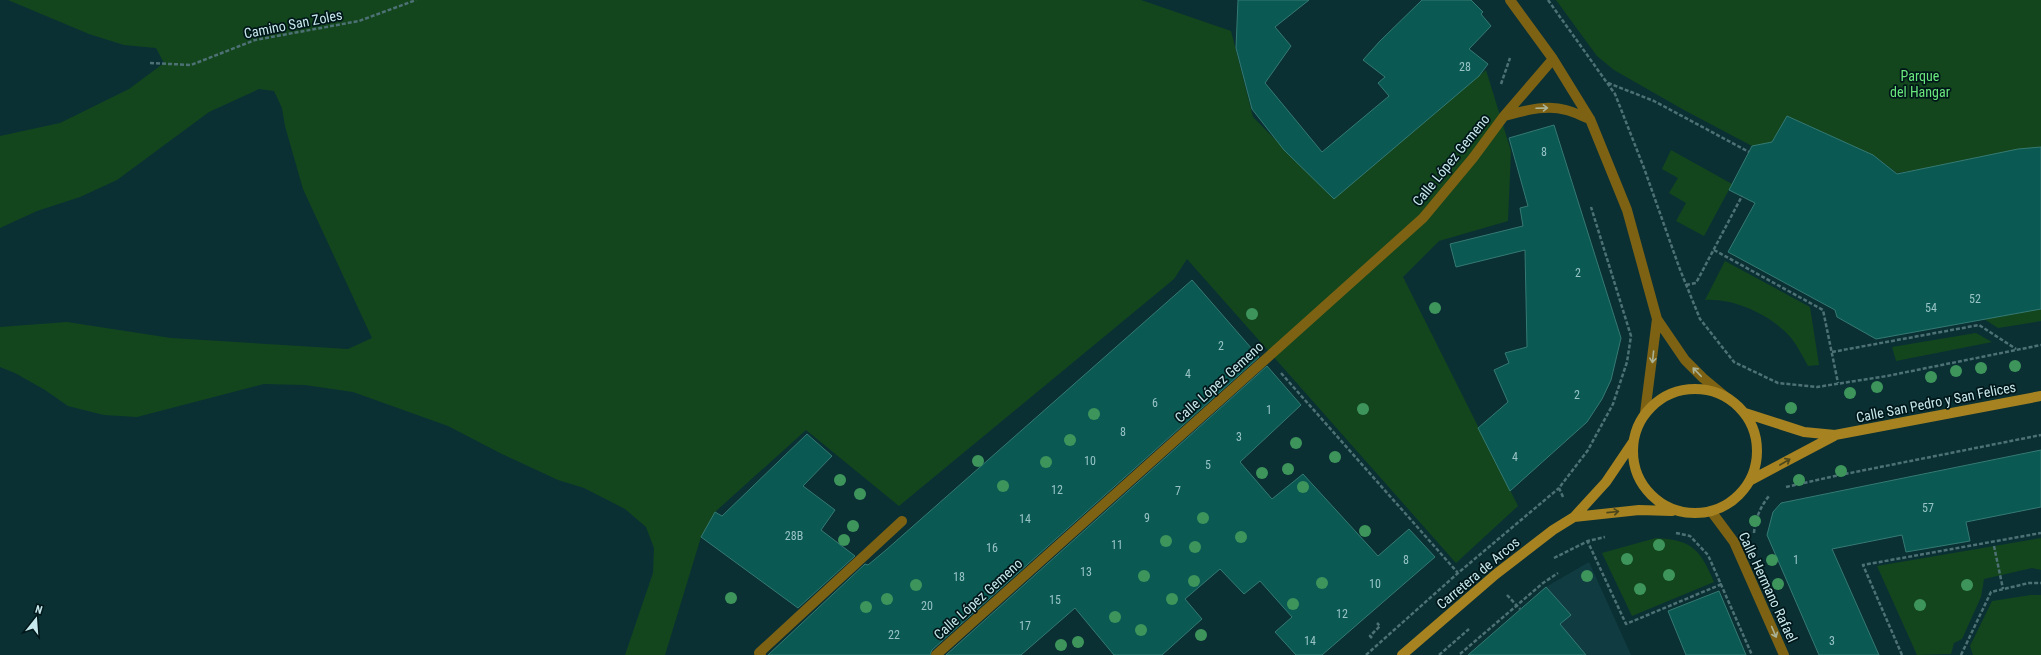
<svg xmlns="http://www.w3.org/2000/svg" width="2041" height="655" viewBox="0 0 2041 655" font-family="'Roboto Condensed',sans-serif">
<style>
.built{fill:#103c41}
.green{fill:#13461d}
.building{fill:#0b5953;stroke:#357a73}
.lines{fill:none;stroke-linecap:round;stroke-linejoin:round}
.path{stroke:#4d7175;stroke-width:2.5;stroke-dasharray:4 2;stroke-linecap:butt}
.street{stroke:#7e6214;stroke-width:10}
.secondary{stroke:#a78221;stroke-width:10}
.tree{fill:#3e955c}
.oneway{stroke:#aab296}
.oneway2{stroke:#4b471d}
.labels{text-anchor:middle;stroke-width:3.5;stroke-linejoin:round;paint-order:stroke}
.number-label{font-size:12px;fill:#98c4c6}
.street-label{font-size:14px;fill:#c7e8ec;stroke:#00171a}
.park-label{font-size:14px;fill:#69e77c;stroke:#00171a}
</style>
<rect width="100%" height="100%" fill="#0a3034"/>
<path class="built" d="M1589,562L1631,655H1468L1546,587Z"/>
<path class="green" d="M8,0H1141L1231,31L1253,117L1334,199L1486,70L1511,151L1508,221L1439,241L1403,277L1518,506L1456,563L1187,259L1174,279L899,506L806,430L715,512L701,537L665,655H625L653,573L654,548L646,527L625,509L584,488L558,480L500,453L448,426L353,392L305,385L264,384L137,417L104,415L68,406L45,390L15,373L0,367V327L67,322L171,338L348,349L372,338L303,189L285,126L282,108L274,91L259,89L209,112L117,180L80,197L37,211L0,228V136L60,123L129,89L164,63L156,48L124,45L89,34Z
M1556,0H2041V150L1897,173L1873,155L1787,116L1772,142L1752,146L1684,110L1614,70L1597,56Z
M1671,150L1732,184L1704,236L1676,221L1686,203L1669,193L1678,178L1662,169Z
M1725,261L1810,307L1819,365L1808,366C1803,357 1798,347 1792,339C1773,316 1735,298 1705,300Z
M2041,309V321L1998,328L1984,319Z
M1976,333L1992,342L1896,361L1892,347Z
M1656,538C1692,540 1700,549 1714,582L1632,616L1602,553Z
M2041,538V570L2032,568L1984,579L1981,597L1962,639L1954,643L1951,654L1917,655L1877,566Z
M2031,595H2041V655H1973L1970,646L1992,601Z"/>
<path class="building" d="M1238,0H1309L1275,27L1291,46L1265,83L1322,152L1389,96L1378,83L1385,77L1363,60L1380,41L1422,0H1471L1483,12L1481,14L1491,26L1469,49L1488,64L1479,76L1334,199L1284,150L1252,109L1236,48Z
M1787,116L1873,155L1897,174L2018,149L2041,147V309L1876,339L1837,317L1835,310L1728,252L1755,203L1729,190L1752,146L1772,142Z
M1554,125L1621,338L1611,380L1602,399L1587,422L1510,491L1478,428L1508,402L1494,370L1509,363L1505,353L1527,347L1525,250L1456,267L1450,244L1523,226L1520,208L1528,206L1509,138Z
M1192,280L1259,357L932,650L930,655H768L865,564L868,565L886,550Z
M1267,366L1301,405L1240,462L1272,499L1303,474L1378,556L1409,529L1435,557L1322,655H1296L1275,632L1292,617L1260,581L1244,594L1220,569L1185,599L1202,619L1162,655H1114L1075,608L1021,655H946Z
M807,434L832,456L803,486L835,510L821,530L855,556L798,608L701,537L715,512L722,516Z
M2041,450V507L1966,522L1970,541L1906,552L1902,535L1832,549L1879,655H1819L1767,535L1773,512L1781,503Z
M1546,587L1571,615L1560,624L1586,655H1468Z
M1719,591L1746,655H1686L1668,611Z"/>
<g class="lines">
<path class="path" d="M1548,0L1615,94L1644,168L1679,267L1700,319L1734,362L1778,383L1817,387L1887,376L2041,345
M150,63L191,65L255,40L359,21L416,0
M1608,83L1654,101L1749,152
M1501,84L1510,58
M1714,250L1823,310L1838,383
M1686,285L1696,283L1742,196
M1832,352L1979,325L2016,349
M1281,373L1458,573
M1786,487L1835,476L2041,435
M1563,497L1559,488L1588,450L1613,404L1627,362L1631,336L1591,207
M1676,533L1690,536L1708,555L1752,655
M1754,533C1755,519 1761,505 1770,495
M1587,540L1626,624L1722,584
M1994,546L2003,589
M1554,558L1588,541L1605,537
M1507,595L1520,609
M1372,638L1370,636L1380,626L1377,623
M1460,654L1543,583L1558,573
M1366,655L1458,573L1559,488
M1439,655L1469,629
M1902,655L1863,565L2041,533
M1961,655L1991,592L2029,583H2041"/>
<path class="street" d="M1510,0L1553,59L1590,119L1627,210L1657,319L1685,360L1703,378L1727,398
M1504,116C1524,111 1546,104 1566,110C1574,112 1582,116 1590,119
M1645,413L1657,319
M1711,511L1734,542L1784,655
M761,655L759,653L902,521
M936,655L1423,218L1473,158L1504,116L1553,59"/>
<path class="secondary" d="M1633 451a62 62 0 1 1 124 0a62 62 0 1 1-124 0Z
M1745,413L1804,432L1835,435L2041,396
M1751,480L1834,436
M1574,517L1639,510L1672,511
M1402,655L1496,574L1553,530L1574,517L1606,482L1633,442"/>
</g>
<g class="tree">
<circle cx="1435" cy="308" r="6"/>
<circle cx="1252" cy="314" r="6"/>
<circle cx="2015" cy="366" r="6"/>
<circle cx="1981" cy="368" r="6"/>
<circle cx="1956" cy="371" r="6"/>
<circle cx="1931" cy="377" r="6"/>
<circle cx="1877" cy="387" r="6"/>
<circle cx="1850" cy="393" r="6"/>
<circle cx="1791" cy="408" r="6"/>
<circle cx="1363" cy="409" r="6"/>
<circle cx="1094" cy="414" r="6"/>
<circle cx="1070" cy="440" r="6"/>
<circle cx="1296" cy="443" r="6"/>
<circle cx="1335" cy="457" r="6"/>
<circle cx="978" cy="461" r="6"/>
<circle cx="1046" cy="462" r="6"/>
<circle cx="1288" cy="469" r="6"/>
<circle cx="1841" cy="471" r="6"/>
<circle cx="1262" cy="473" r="6"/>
<circle cx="840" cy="480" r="6"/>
<circle cx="1799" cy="480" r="6"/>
<circle cx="1003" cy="486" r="6"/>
<circle cx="1303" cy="487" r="6"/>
<circle cx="860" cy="494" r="6"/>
<circle cx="1203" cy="518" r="6"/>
<circle cx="1755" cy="521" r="6"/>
<circle cx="853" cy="526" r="6"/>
<circle cx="1365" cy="531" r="6"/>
<circle cx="1241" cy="537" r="6"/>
<circle cx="844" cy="540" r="6"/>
<circle cx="1166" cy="541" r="6"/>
<circle cx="1659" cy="545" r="6"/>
<circle cx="1195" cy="547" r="6"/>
<circle cx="1627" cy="559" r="6"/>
<circle cx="1772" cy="560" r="6"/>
<circle cx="1669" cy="575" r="6"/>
<circle cx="1144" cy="576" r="6"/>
<circle cx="1587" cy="576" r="6"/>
<circle cx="1194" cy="581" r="6"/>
<circle cx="1322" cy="583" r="6"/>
<circle cx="1778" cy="584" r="6"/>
<circle cx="916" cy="585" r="6"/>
<circle cx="1967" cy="585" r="6"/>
<circle cx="1640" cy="589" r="6"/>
<circle cx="731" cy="598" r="6"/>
<circle cx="887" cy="599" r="6"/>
<circle cx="1172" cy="599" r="6"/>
<circle cx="1293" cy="604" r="6"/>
<circle cx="1920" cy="605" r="6"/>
<circle cx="866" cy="607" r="6"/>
<circle cx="1115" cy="617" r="6"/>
<circle cx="1141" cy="630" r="6"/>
<circle cx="1201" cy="635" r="6"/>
<circle cx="1078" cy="642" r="6"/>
<circle cx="1061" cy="645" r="6"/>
</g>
<defs><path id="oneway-shaft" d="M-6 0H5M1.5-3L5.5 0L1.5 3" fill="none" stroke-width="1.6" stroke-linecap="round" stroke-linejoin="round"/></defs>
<g class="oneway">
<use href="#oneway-shaft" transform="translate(1542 108) rotate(-2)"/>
<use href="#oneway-shaft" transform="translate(1653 357) rotate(96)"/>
<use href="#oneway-shaft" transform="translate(1697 372) rotate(-134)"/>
<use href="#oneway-shaft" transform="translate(1774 632) rotate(67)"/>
</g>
<g class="oneway2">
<use href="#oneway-shaft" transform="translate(1785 462) rotate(-30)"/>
<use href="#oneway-shaft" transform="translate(1613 512) rotate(-6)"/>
</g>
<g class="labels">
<g class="number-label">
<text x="1465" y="71">28</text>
<text x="1544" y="156">8</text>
<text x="1578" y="277">2</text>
<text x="1975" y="303">52</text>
<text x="1931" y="312">54</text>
<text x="1221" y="350">2</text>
<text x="1188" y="378">4</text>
<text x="1577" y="399">2</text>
<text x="1155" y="407">6</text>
<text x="1269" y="414">1</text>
<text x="1123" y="436">8</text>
<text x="1239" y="441">3</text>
<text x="1515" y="461">4</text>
<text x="1090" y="465">10</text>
<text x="1208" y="469">5</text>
<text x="1057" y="494">12</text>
<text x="1178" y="495">7</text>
<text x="1928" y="512">57</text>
<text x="1147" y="522">9</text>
<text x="1025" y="523">14</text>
<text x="794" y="540">28B</text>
<text x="1117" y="549">11</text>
<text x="992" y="552">16</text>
<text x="1406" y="564">8</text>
<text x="1796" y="564">1</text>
<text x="1086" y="576">13</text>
<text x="959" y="581">18</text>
<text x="1375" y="588">10</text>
<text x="1055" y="604">15</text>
<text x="927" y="610">20</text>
<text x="1342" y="618">12</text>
<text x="1025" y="630">17</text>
<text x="894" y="639">22</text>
<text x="1310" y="645">14</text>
<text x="1832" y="645">3</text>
</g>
<g class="street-label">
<text transform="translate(293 24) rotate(-11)" y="5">Camino San Zoles</text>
<text transform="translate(1451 160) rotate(-51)" y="5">Calle López Gemeno</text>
<text transform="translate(1219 382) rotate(-42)" y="5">Calle López Gemeno</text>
<text transform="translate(1936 402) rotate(-11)" y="5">Calle San Pedro y San Felices</text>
<text transform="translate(1478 573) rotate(-40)" y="5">Carretera de Arcos</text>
<text transform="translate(1768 587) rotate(65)" y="5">Calle Hermano Rafael</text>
<text transform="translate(978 599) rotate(-42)" y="5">Calle López Gemeno</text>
</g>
<g class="park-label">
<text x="1920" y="81">Parque<tspan x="1920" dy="16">del Hangar</tspan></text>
</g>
</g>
<g transform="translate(36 619) rotate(17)" stroke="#00171a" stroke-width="3" paint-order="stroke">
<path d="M0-3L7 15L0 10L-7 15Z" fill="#c7e8ec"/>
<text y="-6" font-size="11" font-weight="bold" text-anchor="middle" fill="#c7e8ec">N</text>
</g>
</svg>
